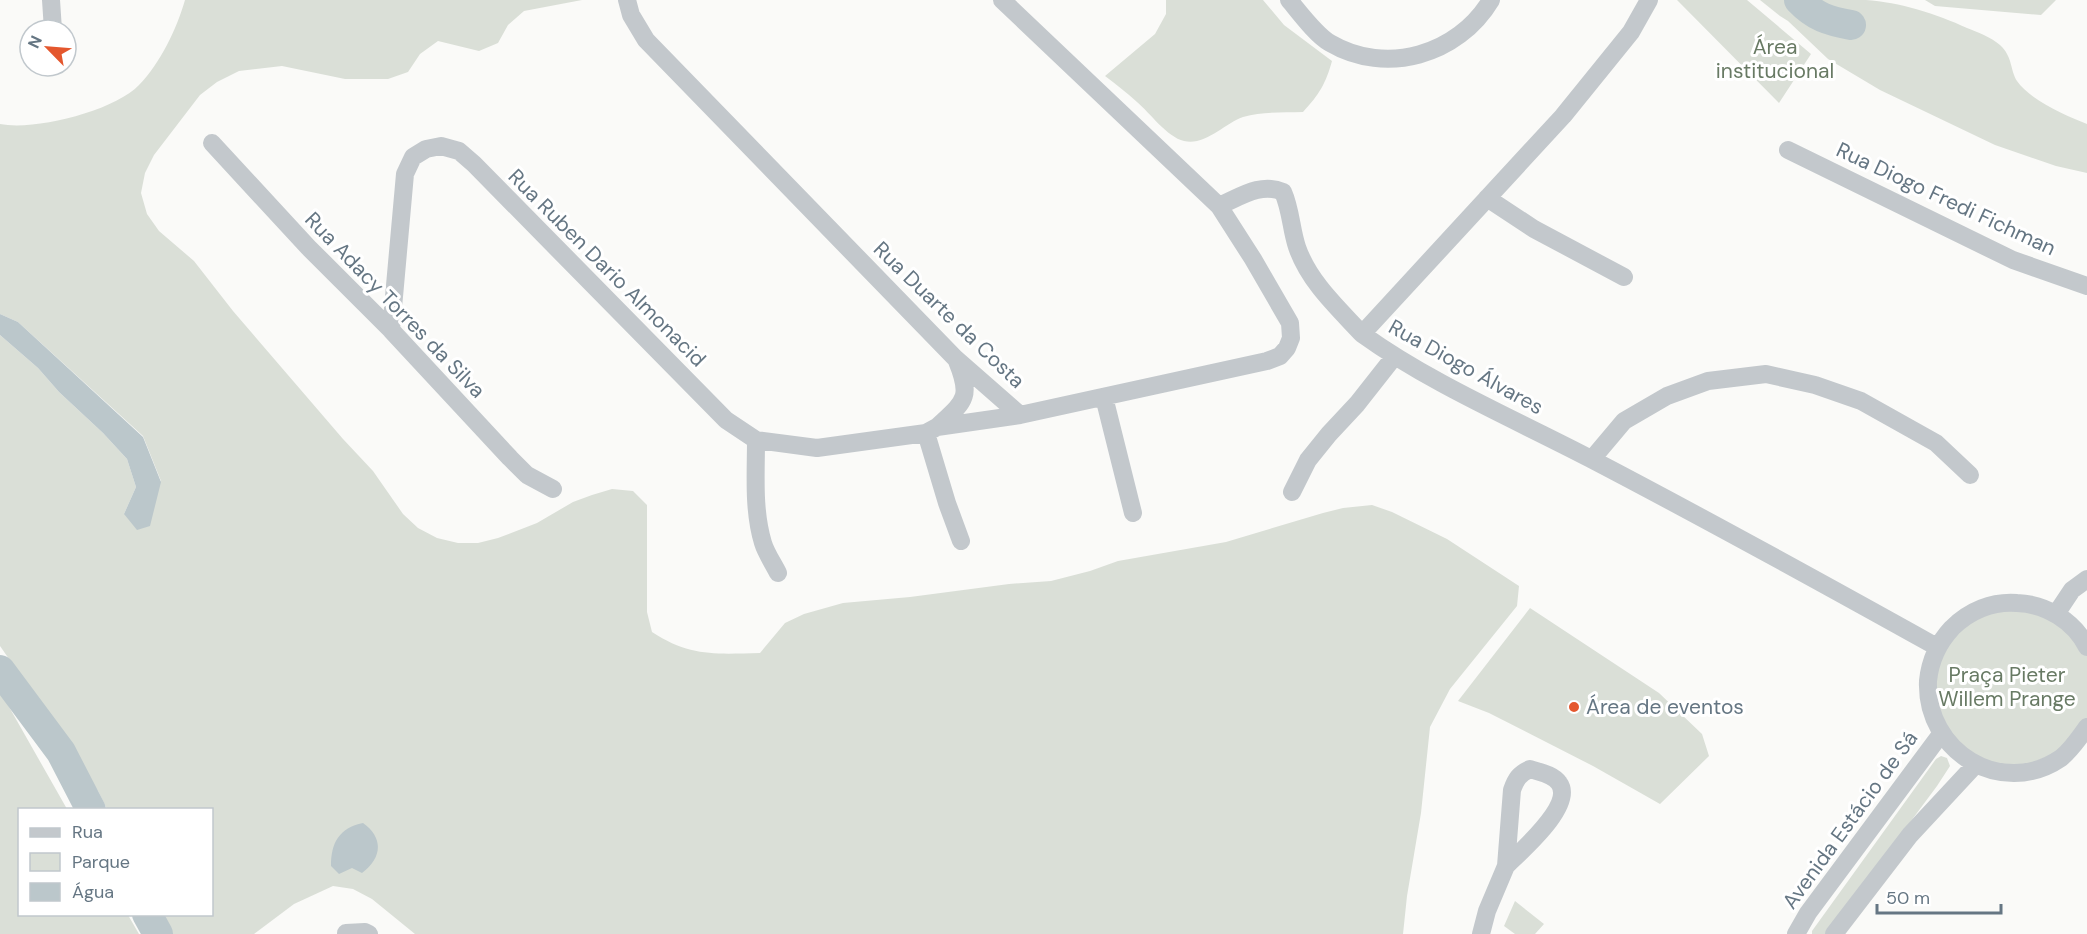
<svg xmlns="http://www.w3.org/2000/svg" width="2087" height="934" viewBox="0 0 2087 934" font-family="'DM Sans',sans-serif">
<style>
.green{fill:#dadfd7}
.water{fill:#bbc7cb}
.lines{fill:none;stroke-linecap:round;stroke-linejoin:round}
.river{stroke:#bbc7cb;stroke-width:30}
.street{stroke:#c3c8cc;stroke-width:18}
.poi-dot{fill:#e4572e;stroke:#fff;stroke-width:2}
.labels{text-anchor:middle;stroke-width:6;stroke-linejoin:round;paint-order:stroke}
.park-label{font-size:21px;fill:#687a64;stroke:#fff}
.street-label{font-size:21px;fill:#657683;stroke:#fff}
.poi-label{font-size:21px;fill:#657683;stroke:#fff;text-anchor:start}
</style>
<rect width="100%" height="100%" fill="#fafaf8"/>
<path class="green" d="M185,0H582L524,11L508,25L498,43L479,51L438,41L420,54L408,72L388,79H345L282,66L239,71L217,82L200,95L154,155L145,173L141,193L147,214L159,231L194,261L233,311L343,439L373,471L403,514L418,528L437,538L458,543H478L498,538L537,523L573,502L592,495L612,489L633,491L647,505V612L652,632C690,657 716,654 760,653L785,623L804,614L843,603L910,597L1009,584L1051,581L1090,571L1118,561L1226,542L1323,513L1343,508L1372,505L1392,512L1447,539L1519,586L1517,606L1450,689L1430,727L1421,813L1407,896L1403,934H415L372,899L353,889L333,886L294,904L254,934H169L159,915L212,914V810L107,809L98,791L58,732L38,697L25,682L0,646V335L38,368L59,392L103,433L127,459L136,487L124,514L161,481L143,436L18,322L0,314V124C35,131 114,111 139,85C160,64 177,28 185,0Z
M1166,0H1263L1284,25L1332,61C1326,83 1319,95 1303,112C1283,113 1263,111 1243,117C1224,124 1205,146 1184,141C1167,137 1150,113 1137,102C1127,93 1116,84 1105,76L1155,34L1166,14Z
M1677,0H1747L1811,54L1779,103Z
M1760,0C1795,0 1831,0 1866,0C1899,2 1937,14 1967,28C1977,32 1991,37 2000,45C2013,57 2010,70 2017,81C2030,100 2066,116 2087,124V173L2056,166L1995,145L1880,90L1828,59L1788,21L1780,16Z
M1925,0H2056L2041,15L1935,6Z
M2027,603L2087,647V727L2075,745L2007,773L1951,747L1929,671L1958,622Z
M1530,608L1659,693L1702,734L1709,756L1660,804L1593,766L1489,713L1458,701Z
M0,691L67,809L20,810V914L128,915L139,934H0Z
M1941,756L1947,758L1950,766L1937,786L1827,934H1812V931L1936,759Z
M1515,901L1544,924L1535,934H1515L1504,926Z"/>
<path class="water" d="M0,314L18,322L143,437L161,482L150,526L137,530L124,514L136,487L127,459L103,433L59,392L38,368L0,335Z
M363,823C384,838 382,858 362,873L352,868L339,874L331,866C331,843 339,828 363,823Z"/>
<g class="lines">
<path class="river" d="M1799,0C1815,17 1829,21 1851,25
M0,670L61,752L91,810
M147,914L158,934"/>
<path class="street" d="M51,0L53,30
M627,0L631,15L646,40L955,358L1020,415L1267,361L1280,356L1287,348L1291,338L1290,323L1253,259L1219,206
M1002,0L1219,206C1240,197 1261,182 1283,192C1291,210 1291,229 1297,247C1309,282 1338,308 1362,334
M1289,0C1300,13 1316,35 1330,43C1386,76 1458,55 1491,0
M1649,0L1631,32L1563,116L1362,334C1430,383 1514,419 1589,458C1706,519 1822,583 1937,647
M212,143L308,247L391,330L510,458L527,475L553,489
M1788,150L2013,260L2087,286
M1487,198L1534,229L1624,277
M391,330L405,174L413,157L426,149L441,146L459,151L474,164L726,420L756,440L817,448L926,433L937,427L1020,415
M1104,397L1133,513
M937,427C965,401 972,398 957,361
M926,433L947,503L961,541
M756,440C756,474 753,510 763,543C766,553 773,563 778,573
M1592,459L1624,421L1667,396L1708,381L1766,374L1815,385L1861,401L1936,443L1970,475
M1292,492L1308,460L1329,434L1357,404L1394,357
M2056,614L2072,590L2087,579
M2087,647C2074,621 2046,604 2017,603C1992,601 1969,611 1952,628C1938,643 1930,661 1928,681C1925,751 2001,799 2061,758C2072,749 2079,738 2087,727
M346,933L365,932L369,934
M1481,934L1487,911L1506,866L1512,790C1516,779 1519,774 1530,769C1539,772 1553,774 1559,783C1575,805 1521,851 1506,866
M1796,934L1808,913L1941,734
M1834,934L1910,835L1976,764"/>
</g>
<circle class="poi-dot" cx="1574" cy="707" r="6"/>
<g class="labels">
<g class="park-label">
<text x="1775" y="54">Área<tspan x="1775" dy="24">institucional</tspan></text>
<text x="2007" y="682">Praça Pieter<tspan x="2007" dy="24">Willem Prange</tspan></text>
</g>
<g class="street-label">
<text transform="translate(1946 199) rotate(25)" y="7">Rua Diogo Fredi Fichman</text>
<text transform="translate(607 268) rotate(45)" y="7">Rua Ruben Dario Almonacid</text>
<text transform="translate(395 305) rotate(46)" y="7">Rua Adacy Torres da Silva</text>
<text transform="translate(949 315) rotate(44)" y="7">Rua Duarte da Costa</text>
<text transform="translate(1466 367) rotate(29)" y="7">Rua Diogo Álvares</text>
<text transform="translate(1850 820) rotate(-54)" y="7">Avenida Estácio de Sá</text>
</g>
<g class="poi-label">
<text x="1586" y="714">Área de eventos</text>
</g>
</g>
<rect x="18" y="808" width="195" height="108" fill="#ffffff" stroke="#c1c8cd" stroke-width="1.5"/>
<rect x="30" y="828" width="30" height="9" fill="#c3c8cc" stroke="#c1c8cd" stroke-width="1.5"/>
<text x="72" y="838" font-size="18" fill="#657683">Rua</text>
<rect x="30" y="853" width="30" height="18" fill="#dadfd7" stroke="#c1c8cd" stroke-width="1.5"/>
<text x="72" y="868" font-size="18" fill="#657683">Parque</text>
<rect x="30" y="883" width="30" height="18" fill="#bbc7cb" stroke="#c1c8cd" stroke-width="1.5"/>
<text x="72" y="898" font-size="18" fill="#657683">Água</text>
<g transform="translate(48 48) rotate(295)"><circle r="28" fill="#ffffff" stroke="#c1c8cd" stroke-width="1.5"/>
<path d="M0-4.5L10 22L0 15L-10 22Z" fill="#e4572e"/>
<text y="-9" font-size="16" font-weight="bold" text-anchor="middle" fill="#657683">N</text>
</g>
<path d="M1877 904v9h124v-9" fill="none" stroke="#657683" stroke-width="3"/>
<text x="1886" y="904" font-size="18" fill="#657683" stroke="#ffffff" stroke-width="4.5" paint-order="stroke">50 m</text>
</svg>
